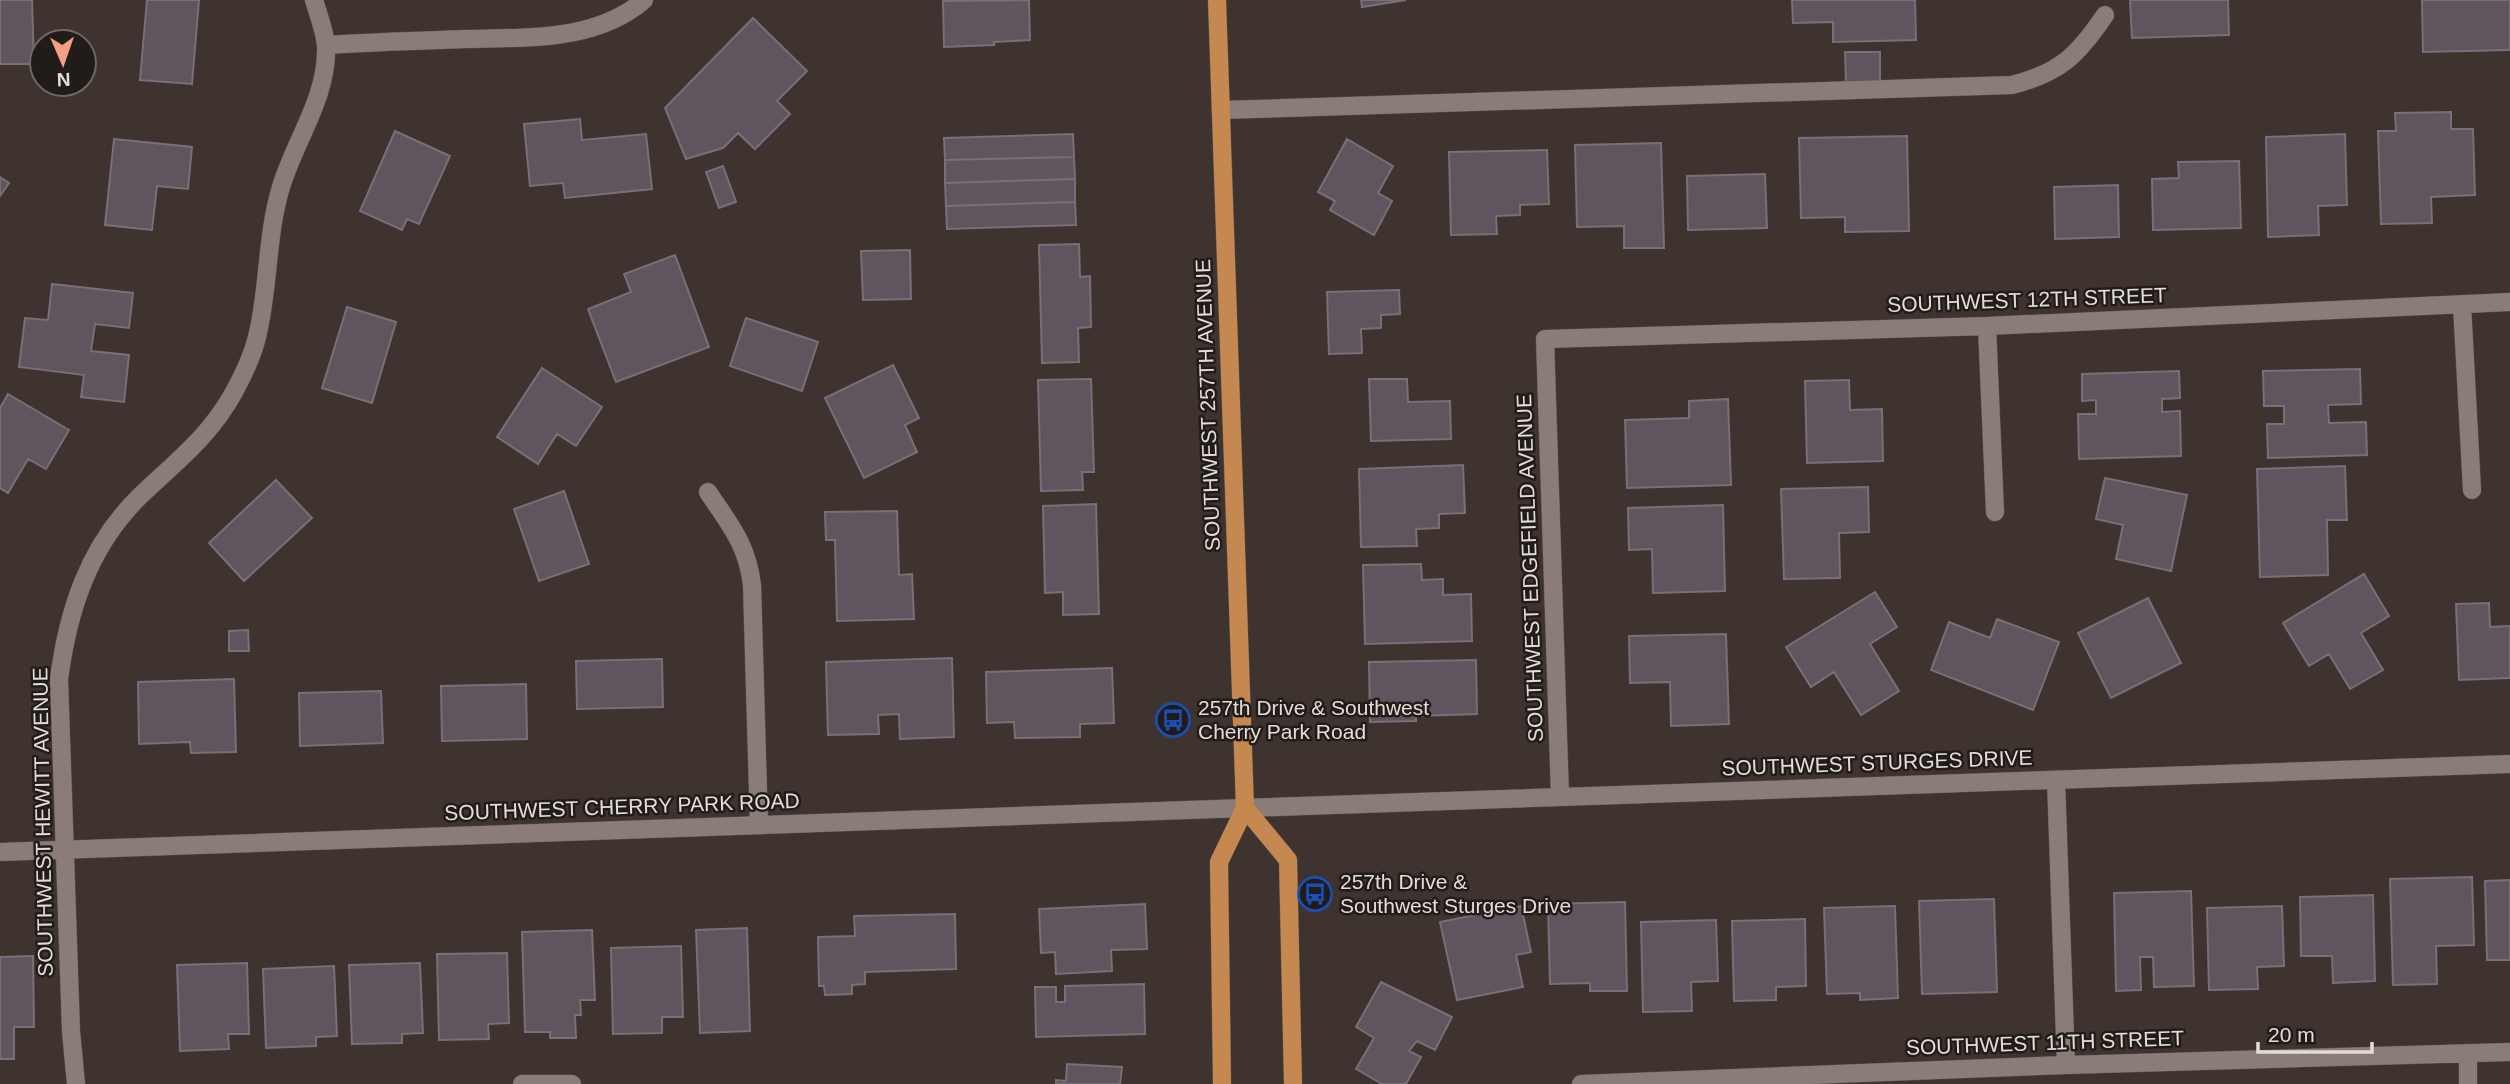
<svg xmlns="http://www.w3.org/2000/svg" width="2510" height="1084" viewBox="0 0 2510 1084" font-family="Helvetica,sans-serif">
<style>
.building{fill:#5e555e;stroke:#786f78;stroke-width:2}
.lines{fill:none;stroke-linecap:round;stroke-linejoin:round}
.service-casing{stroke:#5a514c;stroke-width:19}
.minor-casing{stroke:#5a514c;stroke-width:19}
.tertiary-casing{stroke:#5a514c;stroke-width:19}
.primary-casing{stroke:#5a514c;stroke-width:19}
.service{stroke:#8a7d78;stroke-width:18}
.minor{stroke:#8a7d78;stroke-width:18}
.tertiary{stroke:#8a7d78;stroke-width:18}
.primary{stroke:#c48850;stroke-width:18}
.labels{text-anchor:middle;stroke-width:5;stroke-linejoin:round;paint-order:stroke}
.street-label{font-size:21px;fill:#e3dcd8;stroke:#211c1a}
.poi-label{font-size:21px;fill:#e3dcd8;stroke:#211c1a;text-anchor:start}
</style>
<rect width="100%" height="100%" fill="#3e332e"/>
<path class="building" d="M0,0H32L34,64H0Z
M147,0H199L192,84L140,80Z
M1029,0L1030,40L994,42V45L944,47L943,1Z
M1361,0H1406L1362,7Z
M1792,0H1915L1916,40L1833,42V22L1793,23Z
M2130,0H2228L2229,35L2132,38Z
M2422,0H2510V50L2423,52Z
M753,18L807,71L777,101L790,114L755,149L738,133L723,148L686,159L665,108Z
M1845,52H1880V82L1846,83Z
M2451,112V129H2473L2475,195L2431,197L2432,223L2381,224L2378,131H2396L2395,113Z
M580,119L582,140L646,134L652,189L565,198L563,183L530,186L524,124Z
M395,131L450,156L419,224L407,219L402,230L360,211Z
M1073,134L1074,157L945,160L944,138Z
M2345,134L2347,205L2318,206L2319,235L2268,237L2266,137Z
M1907,136L1909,231L1845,232V217L1801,218L1799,138Z
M114,139L192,147L188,189L157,186L152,230L105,225Z
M1347,139L1393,166L1378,193L1392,201L1374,235L1330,210L1335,201L1318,192Z
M1661,143L1664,248H1624V226L1577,227L1575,145Z
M1547,150L1549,204L1520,205V215L1496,216L1497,234L1451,235L1449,152Z
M1074,157L1075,179L945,183V160Z
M2239,161L2241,228L2153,230L2152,179L2179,178L2178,162Z
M723,166L736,202L719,208L706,172Z
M1765,174L1767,228L1688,230L1687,176Z
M0,177L9,183L0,196Z
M1075,179V202L946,206L945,183Z
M2118,185L2119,237L2055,239L2054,187Z
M1075,202L1076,225L947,229L946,206Z
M1079,244L1080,277L1090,276L1091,327L1078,328L1079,362L1042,363L1039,245Z
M910,250L911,299L863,300L861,251Z
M675,255L709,347L616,382L588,309L631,292L624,274Z
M52,284L133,293L129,328L95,324L91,351L129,355L124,402L81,397L84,375L19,367L25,318L48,320Z
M1399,290L1400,314L1381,315V328L1361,329L1362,353L1329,354L1327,292Z
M347,307L396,322L372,403L322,388Z
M746,318L818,342L802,391L730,366Z
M893,365L919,418L905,425L917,452L864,478L825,398Z
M542,368L602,407L576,446L557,434L538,464L497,437Z
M2360,369L2361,404L2328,405L2329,423L2366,422L2367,455L2268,458L2267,424H2284V406H2264L2263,371Z
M2179,371L2180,398L2162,399V412L2180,411L2181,456L2079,459L2078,414H2096V400L2082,401V374Z
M1091,379L1094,472H1082L1083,490L1041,491L1038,380Z
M1369,379H1407L1408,402L1450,401L1451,439L1371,441Z
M1849,380L1850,410L1882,409L1883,461L1807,463L1805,381Z
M8,394L69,430L46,469L28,459L8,493L0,488V408Z
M1728,399L1731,485L1627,488L1625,420L1689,418V401Z
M1463,465L1465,513L1439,514V528L1416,529L1417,546L1361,547L1359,469Z
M2345,466L2347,520H2327L2328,575L2260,577L2257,469Z
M2105,478L2187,495L2171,571L2116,559L2123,525L2096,519Z
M276,480L312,518L244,581L209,543Z
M1868,487L1869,532L1839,533L1840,578L1784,579L1781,489Z
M564,491L589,564L539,581L514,509Z
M1096,504L1099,614L1063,615V592L1045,593L1043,506Z
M1723,505L1725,591L1653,593L1652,549L1629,550L1628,508Z
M897,511L899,575L912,574L914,619L837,621L835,540H826L825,512Z
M1421,564L1422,580L1443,579V595L1471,594L1472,641L1365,644L1363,565Z
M2364,574L2389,616L2361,633L2383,670L2350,689L2329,654L2309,666L2283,623Z
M1875,592L1897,627L1870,644L1899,691L1861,715L1834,672L1811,687L1786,647Z
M2148,598L2181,663L2111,698L2078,633Z
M2489,603L2490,627L2510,626V678L2459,680L2456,604Z
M1997,619L2059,642L2033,710L1931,670L1949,622L1990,638Z
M248,630L249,651H229V631Z
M1726,634L1729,724L1671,726L1670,682L1630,683L1629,636Z
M952,658L954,737L900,739L899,714L878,715L879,734L828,735L826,662Z
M662,659L663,707L577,709L576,661Z
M1476,660L1477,714L1416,716V721L1370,722L1369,662Z
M1112,668L1114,723L1080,724V737L1015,738L1014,722L987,723L986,672Z
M234,679L236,752L191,753L190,742L139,744L138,682Z
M526,684L527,739L442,741L441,686Z
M381,691L383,743L300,746L299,693Z
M2472,877L2474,945L2436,946L2437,984L2393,985L2390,879Z
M2510,880V960H2487L2485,881Z
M2191,891L2194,986L2154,987L2153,957H2140L2141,990L2116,991L2114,893Z
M2373,895L2375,981L2333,983L2332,956H2301L2300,897Z
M1994,899L1997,992L1922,994L1919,901Z
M1625,902L1627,991H1590V983L1550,984L1548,904Z
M1145,904L1147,949L1111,950L1112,971L1056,974L1055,952L1041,953L1039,909Z
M1521,906L1531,952L1516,955L1523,987L1457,1000L1440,922Z
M1895,906L1898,998L1860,1000V993L1827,994L1824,908Z
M2282,906L2284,966L2257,967L2258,989L2209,990L2207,908Z
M955,914L956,969L865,972V984L852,985V994L825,995L824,986H819L818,937L855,936L854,916Z
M1805,919L1806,986L1776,987V1000L1734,1001L1732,921Z
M1716,920L1718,981L1691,982L1692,1011L1643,1012L1641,922Z
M747,928L750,1031L700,1033L696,930Z
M592,930L595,1000H580L581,1015H575L576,1038H550V1032H525L522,932Z
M681,946L683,1017H662V1033L613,1034L611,948Z
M507,953L509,1023L488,1024L489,1039L439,1040L437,954Z
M33,956L34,1027H14V1059H0V957Z
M247,963L249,1034H228L229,1049L180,1051L177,965Z
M420,963L423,1033L402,1034V1043L352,1044L349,965Z
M334,966L337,1036L316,1037V1046L266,1048L263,969Z
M1381,982L1452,1017L1435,1050L1417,1041L1409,1051L1421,1057L1406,1084H1382L1356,1069L1374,1038L1356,1027Z
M1144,984L1145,1034L1036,1037L1035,987H1056V1002H1065V986Z
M1067,1064L1122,1067L1120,1084H1056V1080L1066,1081Z"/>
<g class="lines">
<g class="service-casing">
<path id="service" d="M1221,110L2012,85C2060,73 2078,55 2105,15"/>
</g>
<g class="minor-casing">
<path id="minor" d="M326,45C372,42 419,41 465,39C525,37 596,42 644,0
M2462,305L2472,490
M1987,326L1995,512
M708,492C730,525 747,544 752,585L759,825
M2056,780L2066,1065
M1560,796L1545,339L1987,326L2510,302
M1245,808L2510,764
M2468,1053V1084
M76,1084L71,1031L59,679C68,611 88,548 138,498C174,463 209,438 234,392C245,372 255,351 259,328C269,281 267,233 281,187C295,140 328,97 326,46C325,31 318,14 314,0
M522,1084H572
M1581,1084L2066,1065L2510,1052"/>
</g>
<g class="tertiary-casing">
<path id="tertiary" d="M0,852L1245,808"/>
</g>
<g class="primary-casing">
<path id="primary" d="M1217,0L1245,808L1219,862L1222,1084
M1245,808L1288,860L1293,1084"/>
</g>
<use href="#service" class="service"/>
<use href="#minor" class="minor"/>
<use href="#tertiary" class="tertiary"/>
<use href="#primary" class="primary"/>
</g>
<defs>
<g id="bus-ring" transform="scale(1.75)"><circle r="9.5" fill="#211c1a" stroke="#1a4fb4" stroke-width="1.5"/><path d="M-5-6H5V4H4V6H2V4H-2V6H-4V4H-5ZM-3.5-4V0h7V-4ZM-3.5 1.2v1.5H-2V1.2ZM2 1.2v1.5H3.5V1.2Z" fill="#1a4fb4"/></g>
</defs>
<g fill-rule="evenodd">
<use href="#bus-ring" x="1173" y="720"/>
<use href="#bus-ring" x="1315" y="894"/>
</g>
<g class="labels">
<g class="street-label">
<text transform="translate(2027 300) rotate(-2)" y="7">SOUTHWEST 12TH STREET</text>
<text transform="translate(1208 405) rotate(-92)" y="7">SOUTHWEST 257TH AVENUE</text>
<text transform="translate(1530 568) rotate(-92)" y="7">SOUTHWEST EDGEFIELD AVENUE</text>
<text transform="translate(1877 763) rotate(-2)" y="7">SOUTHWEST STURGES DRIVE</text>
<text transform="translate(622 807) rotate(-2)" y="7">SOUTHWEST CHERRY PARK ROAD</text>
<text transform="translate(43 822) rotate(-91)" y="7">SOUTHWEST HEWITT AVENUE</text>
<text transform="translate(2045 1043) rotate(-2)" y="7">SOUTHWEST 11TH STREET</text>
</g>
<g class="poi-label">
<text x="1198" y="715">257th Drive &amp; Southwest<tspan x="1198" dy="24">Cherry Park Road</tspan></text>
<text x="1340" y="889">257th Drive &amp;<tspan x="1340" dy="24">Southwest Sturges Drive</tspan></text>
</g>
</g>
<g transform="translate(63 63) rotate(178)"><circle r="33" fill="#211c1a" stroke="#6f6966" stroke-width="2"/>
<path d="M0-5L12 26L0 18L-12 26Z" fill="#f2a081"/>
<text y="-10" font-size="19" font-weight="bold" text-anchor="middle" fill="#e3dcd8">N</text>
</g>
<path d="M2258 1042v10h114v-10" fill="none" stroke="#e3dcd8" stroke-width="3.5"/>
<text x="2268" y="1042" font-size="21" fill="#e3dcd8" stroke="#211c1a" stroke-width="5" paint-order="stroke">20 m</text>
</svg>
